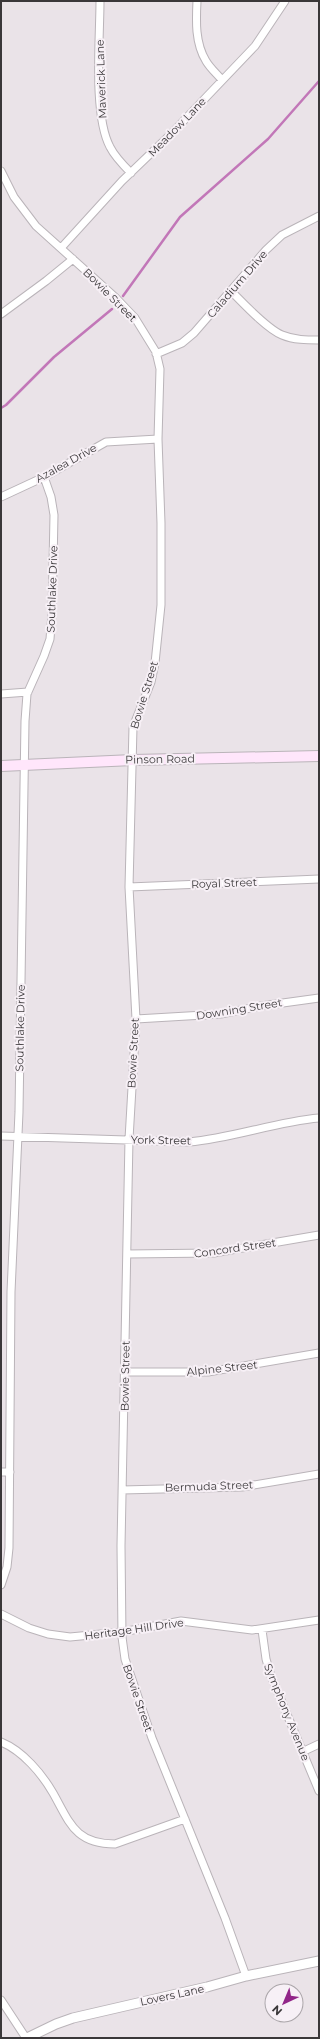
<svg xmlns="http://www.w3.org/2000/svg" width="320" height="2039" viewBox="0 0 320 2039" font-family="Montserrat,sans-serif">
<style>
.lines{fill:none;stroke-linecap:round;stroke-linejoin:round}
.stream{stroke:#c277b8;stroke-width:2.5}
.minor-casing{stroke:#bab4b9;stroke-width:9}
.tertiary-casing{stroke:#bab4b9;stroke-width:11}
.secondary-casing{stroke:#bab4b9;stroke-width:12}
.minor{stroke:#fff;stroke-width:7}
.tertiary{stroke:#fff;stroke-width:9}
.secondary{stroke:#ffe6fb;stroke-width:10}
.labels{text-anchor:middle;stroke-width:4;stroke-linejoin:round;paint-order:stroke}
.street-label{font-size:11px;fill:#3a3739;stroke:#f7f0f6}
</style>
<rect width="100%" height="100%" fill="#eae3e8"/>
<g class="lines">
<path class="stream" d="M123,296L180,217L268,139L319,81
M1,408L6,405L54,357L112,309"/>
<g class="minor-casing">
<path id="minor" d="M100,1C100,39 93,115 110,147C115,157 123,165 131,173
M197,1C196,21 195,43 206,61C210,68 217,74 222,80
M1,171L14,197L36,226L115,297L135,318L156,352L160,369L158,439L161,523V605L155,663L151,682L133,727L129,887L136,1019L129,1139L121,1546L122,1637L125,1659L152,1738L225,1918L246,1976
M61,248L122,181L171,134L255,46L285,1
M231,291C243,303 267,329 282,335C294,340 307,340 319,340
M1,314L46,281L73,259
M156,354L182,343L194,333L266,250L282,235L319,216
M1,497L44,477L106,442L158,439
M1,694L28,692
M129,887L319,879
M136,1019L221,1014L261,1006L319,998
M1,1136L189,1142C233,1138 275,1122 319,1118
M127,1254L214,1253L319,1235
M125,1372H208L319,1353
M1,1472H10
M122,1490L242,1487L319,1474
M1,1585L7,1567L9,1548L11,1292L19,1112L25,721L27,694L44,656L50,639L52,614L54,515L51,497L44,477
M1,1614L29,1628L48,1634L70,1637L122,1632L181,1621L252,1630L319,1620
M262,1630L266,1659L271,1676L319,1791
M1,1742C23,1751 42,1774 53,1793C70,1823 75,1844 115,1844L185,1819
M302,1752L319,1744
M1,2000L26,2038"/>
</g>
<g class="tertiary-casing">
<path id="tertiary" d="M27,2038L56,2024L73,2018L207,1987L246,1976L319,1961"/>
</g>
<g class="secondary-casing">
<path id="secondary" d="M1,766L133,760L319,756"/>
</g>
<use href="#minor" class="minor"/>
<use href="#tertiary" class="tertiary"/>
<use href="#secondary" class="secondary"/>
</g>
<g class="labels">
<g class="street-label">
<text transform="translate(101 79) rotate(-92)" y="4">Maverick Lane</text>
<text transform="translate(177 127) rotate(-46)" y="4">Meadow Lane</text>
<text transform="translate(237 284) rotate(-49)" y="4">Caladium Drive</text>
<text transform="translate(110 295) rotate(45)" y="4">Bowie Street</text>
<text transform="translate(66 463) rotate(-29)" y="4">Azalea Drive</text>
<text transform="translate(52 589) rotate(-88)" y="4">Southlake Drive</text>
<text transform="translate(144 695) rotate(-73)" y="4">Bowie Street</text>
<text transform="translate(160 759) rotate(-1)" y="4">Pinson Road</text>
<text transform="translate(224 883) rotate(-2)" y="4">Royal Street</text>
<text transform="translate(239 1009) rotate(-9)" y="4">Downing Street</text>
<text transform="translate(20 1028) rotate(-89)" y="4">Southlake Drive</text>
<text transform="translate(133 1053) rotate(-87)" y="4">Bowie Street</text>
<text transform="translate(161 1140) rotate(1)" y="4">York Street</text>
<text transform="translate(235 1248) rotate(-8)" y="4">Concord Street</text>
<text transform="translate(222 1368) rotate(-6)" y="4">Alpine Street</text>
<text transform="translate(125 1376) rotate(-89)" y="4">Bowie Street</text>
<text transform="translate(209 1486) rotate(-2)" y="4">Bermuda Street</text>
<text transform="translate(134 1629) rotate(-8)" y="4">Heritage Hill Drive</text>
<text transform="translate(138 1698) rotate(71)" y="4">Bowie Street</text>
<text transform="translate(287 1712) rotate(68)" y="4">Symphony Avenue</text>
<text transform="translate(172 1995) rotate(-12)" y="4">Lovers Lane</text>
</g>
</g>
<rect width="320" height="2039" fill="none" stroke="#3a3739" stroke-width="4"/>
<g transform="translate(284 2003) rotate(224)"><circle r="19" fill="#f7f0f6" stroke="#aba6aa"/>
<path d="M0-3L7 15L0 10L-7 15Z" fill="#912588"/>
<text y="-6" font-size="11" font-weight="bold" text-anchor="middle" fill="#3a3739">N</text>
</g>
</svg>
